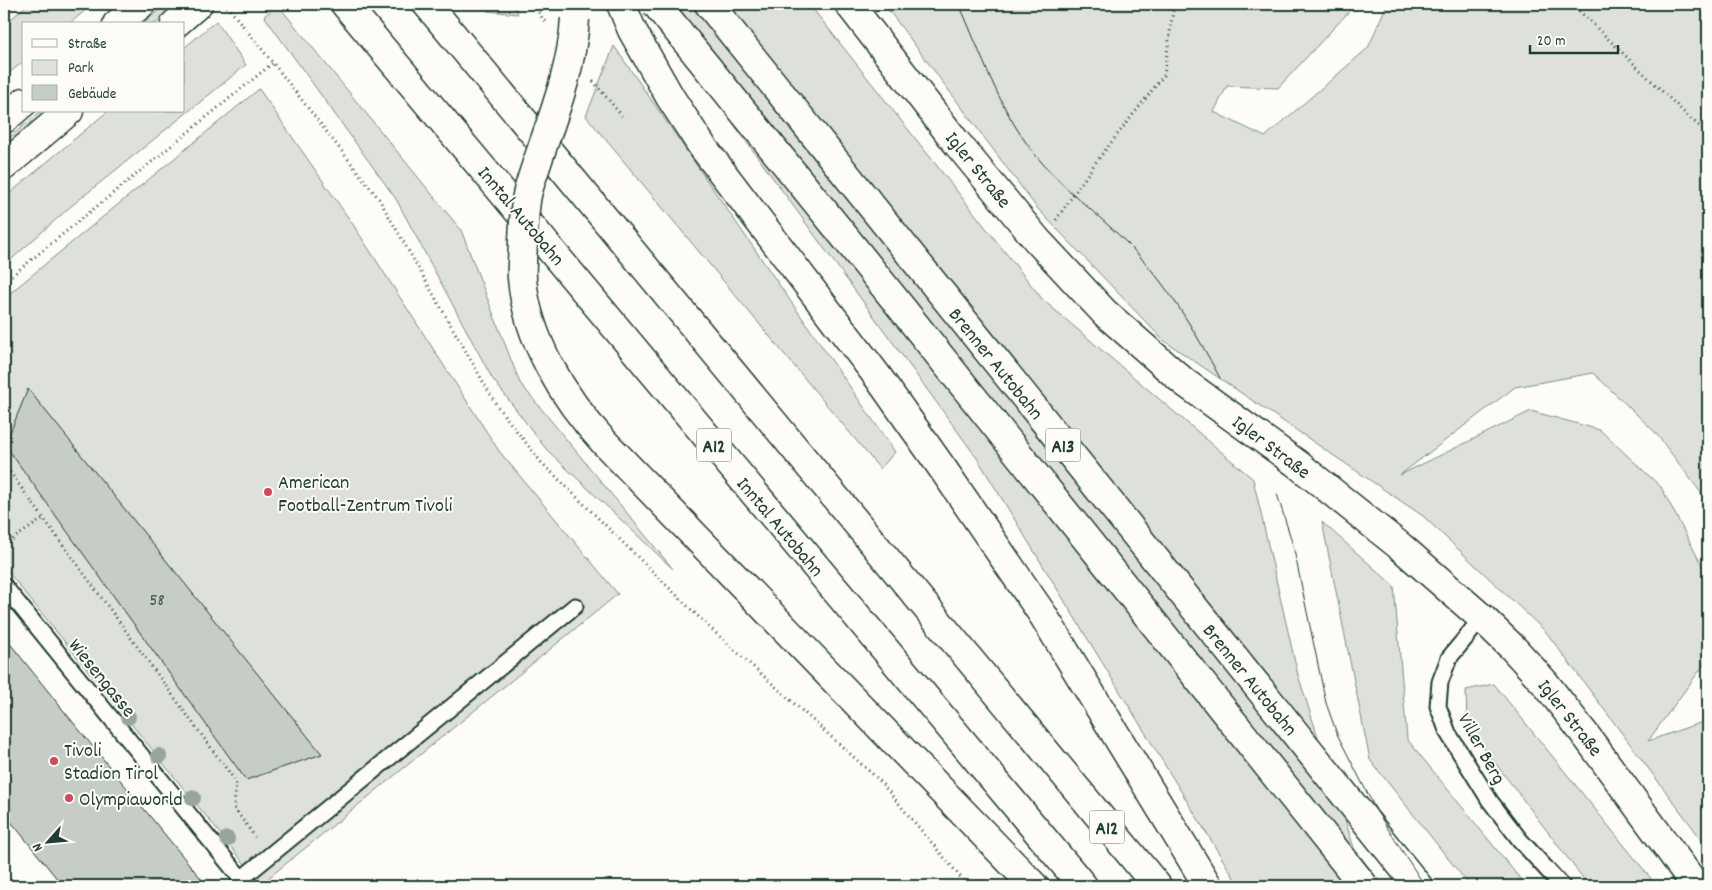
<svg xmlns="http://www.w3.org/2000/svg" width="1712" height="890" viewBox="0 0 1712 890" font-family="Dekko,sans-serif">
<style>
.green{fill:#dde0db;stroke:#7e8e88}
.building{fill:#c6cdc7;stroke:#1f3d34}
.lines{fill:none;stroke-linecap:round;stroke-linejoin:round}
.service-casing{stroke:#1f3d34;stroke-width:19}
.secondary-casing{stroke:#1f3d34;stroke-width:31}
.primary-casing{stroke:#1f3d34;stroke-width:31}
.motorway-casing{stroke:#1f3d34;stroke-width:31}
.path{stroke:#1f3d34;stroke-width:3;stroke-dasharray:1 4;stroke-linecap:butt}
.service{stroke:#fdfcf7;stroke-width:15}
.secondary{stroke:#fdfcf7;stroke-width:28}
.primary{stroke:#fdfcf7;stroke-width:28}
.motorway{stroke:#fdfcf7;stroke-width:28}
.tram{stroke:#1f3d34;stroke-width:1}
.motorway-bridge-casing{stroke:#1f3d34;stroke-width:31;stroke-linecap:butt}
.motorway-bridge{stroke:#fdfcf7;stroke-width:28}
.tree{fill:#98a59e}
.poi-dot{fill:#d1495b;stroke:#fdfcf7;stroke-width:2}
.labels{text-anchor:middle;stroke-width:4;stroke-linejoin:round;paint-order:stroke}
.number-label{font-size:18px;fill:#496159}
.shield{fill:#fdfcf7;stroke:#62766e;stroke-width:1}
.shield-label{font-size:19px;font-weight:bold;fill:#1f3d34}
.street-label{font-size:20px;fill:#1f3d34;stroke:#fdfcf7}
.poi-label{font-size:20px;fill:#1f3d34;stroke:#fdfcf7;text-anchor:start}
</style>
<rect width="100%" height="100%" fill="#fdfcf7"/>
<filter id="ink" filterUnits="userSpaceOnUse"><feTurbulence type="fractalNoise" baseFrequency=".02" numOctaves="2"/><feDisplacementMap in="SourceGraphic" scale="10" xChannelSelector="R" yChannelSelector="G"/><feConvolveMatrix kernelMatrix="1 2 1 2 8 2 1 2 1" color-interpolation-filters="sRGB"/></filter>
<g filter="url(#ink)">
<path class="green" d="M28,4H93L69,24H24V61L4,77V25Z
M166,4H174L176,6L155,24H143Z
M484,4H514L518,14L487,11Z
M651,4H809L1043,300L1253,479L1298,675L1354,848L1383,886H1239L977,458L657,19Z
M884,4H1356L1278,88L1227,86L1214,112L1265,137L1368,48L1387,4H1708V502L1655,432L1593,373L1515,387L1400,475L1531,411L1600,430L1661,487L1708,577V659L1648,741L1708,720V848L1546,632L1423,516L1163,340L1037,208Z
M278,5L461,230L520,383L673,569L546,449L492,378L396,199L264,16Z
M216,21L246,65L70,207L4,266V198L108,111H184V48Z
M614,46L895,452L880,469L586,116Z
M259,89L354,226L499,451L618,594L261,884L4,567V298Z
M41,111H51L4,150V142Z
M1322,522L1394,586L1407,739L1526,886H1470L1370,760Z
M1494,684L1657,886H1589L1467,726L1466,690Z"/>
<path class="building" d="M28,389L322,754L246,780L5,445Z
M4,636L63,710L207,886H63L4,813Z"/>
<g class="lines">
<g class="service-casing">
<path id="service" d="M4,586L247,886
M1482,618L1449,658L1440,682L1438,706L1448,733L1490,801L1520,840L1562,886
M241,879L575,606"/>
</g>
<g class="secondary-casing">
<path id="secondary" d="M849,4L956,142L1037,240L1105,313L1184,382L1296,463L1401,547L1482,618L1513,648L1545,683L1587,737L1696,886"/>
</g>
<g class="primary-casing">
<path id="primary" d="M117,24L141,4
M175,24L198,4
M4,119L24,102
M4,166L69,111"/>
</g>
<g class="motorway-casing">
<path id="motorway" d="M345,4L1083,886
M427,4L1157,886
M621,4L632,30L670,97L702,146L878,377L945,472L1043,615L1208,886
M709,4L1418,886
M604,442L1034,886"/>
</g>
<path class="path" d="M533,4L545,22
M1572,4L1692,120L1708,133
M227,6L273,63L379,199L497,406L541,462L708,626L878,779L968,886
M593,81L622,116
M1056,220L1096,162L1164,75L1174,4
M4,282L273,63
M4,464L236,782L234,808L255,837
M4,545L44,518"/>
<use href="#service" class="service"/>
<use href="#secondary" class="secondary"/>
<use href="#primary" class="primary"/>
<use href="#motorway" class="motorway"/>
<path class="tram" d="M959,4C982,55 998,107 1033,152C1061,188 1099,214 1131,247C1168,285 1195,331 1220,378
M1277,494L1293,545L1326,703L1337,734L1377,812L1425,886"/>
<g class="motorway-bridge-casing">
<path id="motorway-bridge" d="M656,4L844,236L1364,886
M575,19C571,81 545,133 528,191C524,206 524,225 523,240C523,252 521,266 522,278C527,339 564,399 604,442"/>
</g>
<use href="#motorway-bridge" class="motorway-bridge"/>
</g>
<g class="tree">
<circle cx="128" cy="717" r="8"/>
<circle cx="159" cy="756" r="8"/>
<circle cx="193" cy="798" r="8"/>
<circle cx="227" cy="839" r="8"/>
</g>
</g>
<g class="poi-dot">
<circle cx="268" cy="492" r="5"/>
<circle cx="54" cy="761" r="5"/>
<circle cx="69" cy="798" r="5"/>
</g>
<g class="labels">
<g class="number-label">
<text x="157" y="605">58</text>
</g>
<g class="shield">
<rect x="696.5" y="428.5" width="35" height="33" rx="4"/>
<rect x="1045.5" y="428.5" width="35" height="33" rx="4"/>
<rect x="1089.5" y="810.5" width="35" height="33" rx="4"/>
</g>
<g class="shield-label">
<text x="714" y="452">A12</text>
<text x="1063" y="452">A13</text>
<text x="1107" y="834">A12</text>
</g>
<g class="street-label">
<text transform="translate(979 169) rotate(51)" y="7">Igler Straße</text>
<text transform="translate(522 215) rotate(50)" y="7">Inntal Autobahn</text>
<text transform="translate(997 363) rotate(51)" y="7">Brenner Autobahn</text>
<text transform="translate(1272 446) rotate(37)" y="7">Igler Straße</text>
<text transform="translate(781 526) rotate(50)" y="7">Inntal Autobahn</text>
<text transform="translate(103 677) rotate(51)" y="7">Wiesengasse</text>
<text transform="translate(1251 679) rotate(51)" y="7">Brenner Autobahn</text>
<text transform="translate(1571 717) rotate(52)" y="7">Igler Straße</text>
<text transform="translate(1483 748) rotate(61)" y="7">Viller Berg</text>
</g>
<g class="poi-label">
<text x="278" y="488">American<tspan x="278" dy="23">Football-Zentrum Tivoli</tspan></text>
<text x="64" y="756">Tivoli<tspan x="64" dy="23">Stadion Tirol</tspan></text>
<text x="79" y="805">Olympiaworld</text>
</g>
</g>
<rect width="1712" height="890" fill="none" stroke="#fdfcf7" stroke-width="20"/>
<rect x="10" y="10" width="1692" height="870" fill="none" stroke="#1f3d34" stroke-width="2" filter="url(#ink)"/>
<rect x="22" y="22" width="162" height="90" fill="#fdfcf7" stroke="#a4b0a9"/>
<rect x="32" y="39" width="25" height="8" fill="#fdfcf7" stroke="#a4b0a9"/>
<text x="68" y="48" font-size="15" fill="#1f3d34">Straße</text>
<rect x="32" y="60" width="25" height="15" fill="#dde0db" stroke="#a4b0a9"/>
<text x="68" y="72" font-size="15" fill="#1f3d34">Park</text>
<rect x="32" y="85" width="25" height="15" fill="#c6cdc7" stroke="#a4b0a9"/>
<text x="68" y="98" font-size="15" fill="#1f3d34">Gebäude</text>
<g transform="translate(48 842) rotate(243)" stroke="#fdfcf7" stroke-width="4" paint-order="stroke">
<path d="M0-4L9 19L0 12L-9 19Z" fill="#1f3d34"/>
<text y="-8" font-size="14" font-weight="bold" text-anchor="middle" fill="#1f3d34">N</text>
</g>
<path d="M1530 45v8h88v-8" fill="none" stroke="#1f3d34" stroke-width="2.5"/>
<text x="1537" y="45" font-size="15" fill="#1f3d34" stroke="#fdfcf7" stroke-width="4" paint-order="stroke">20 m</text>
</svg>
